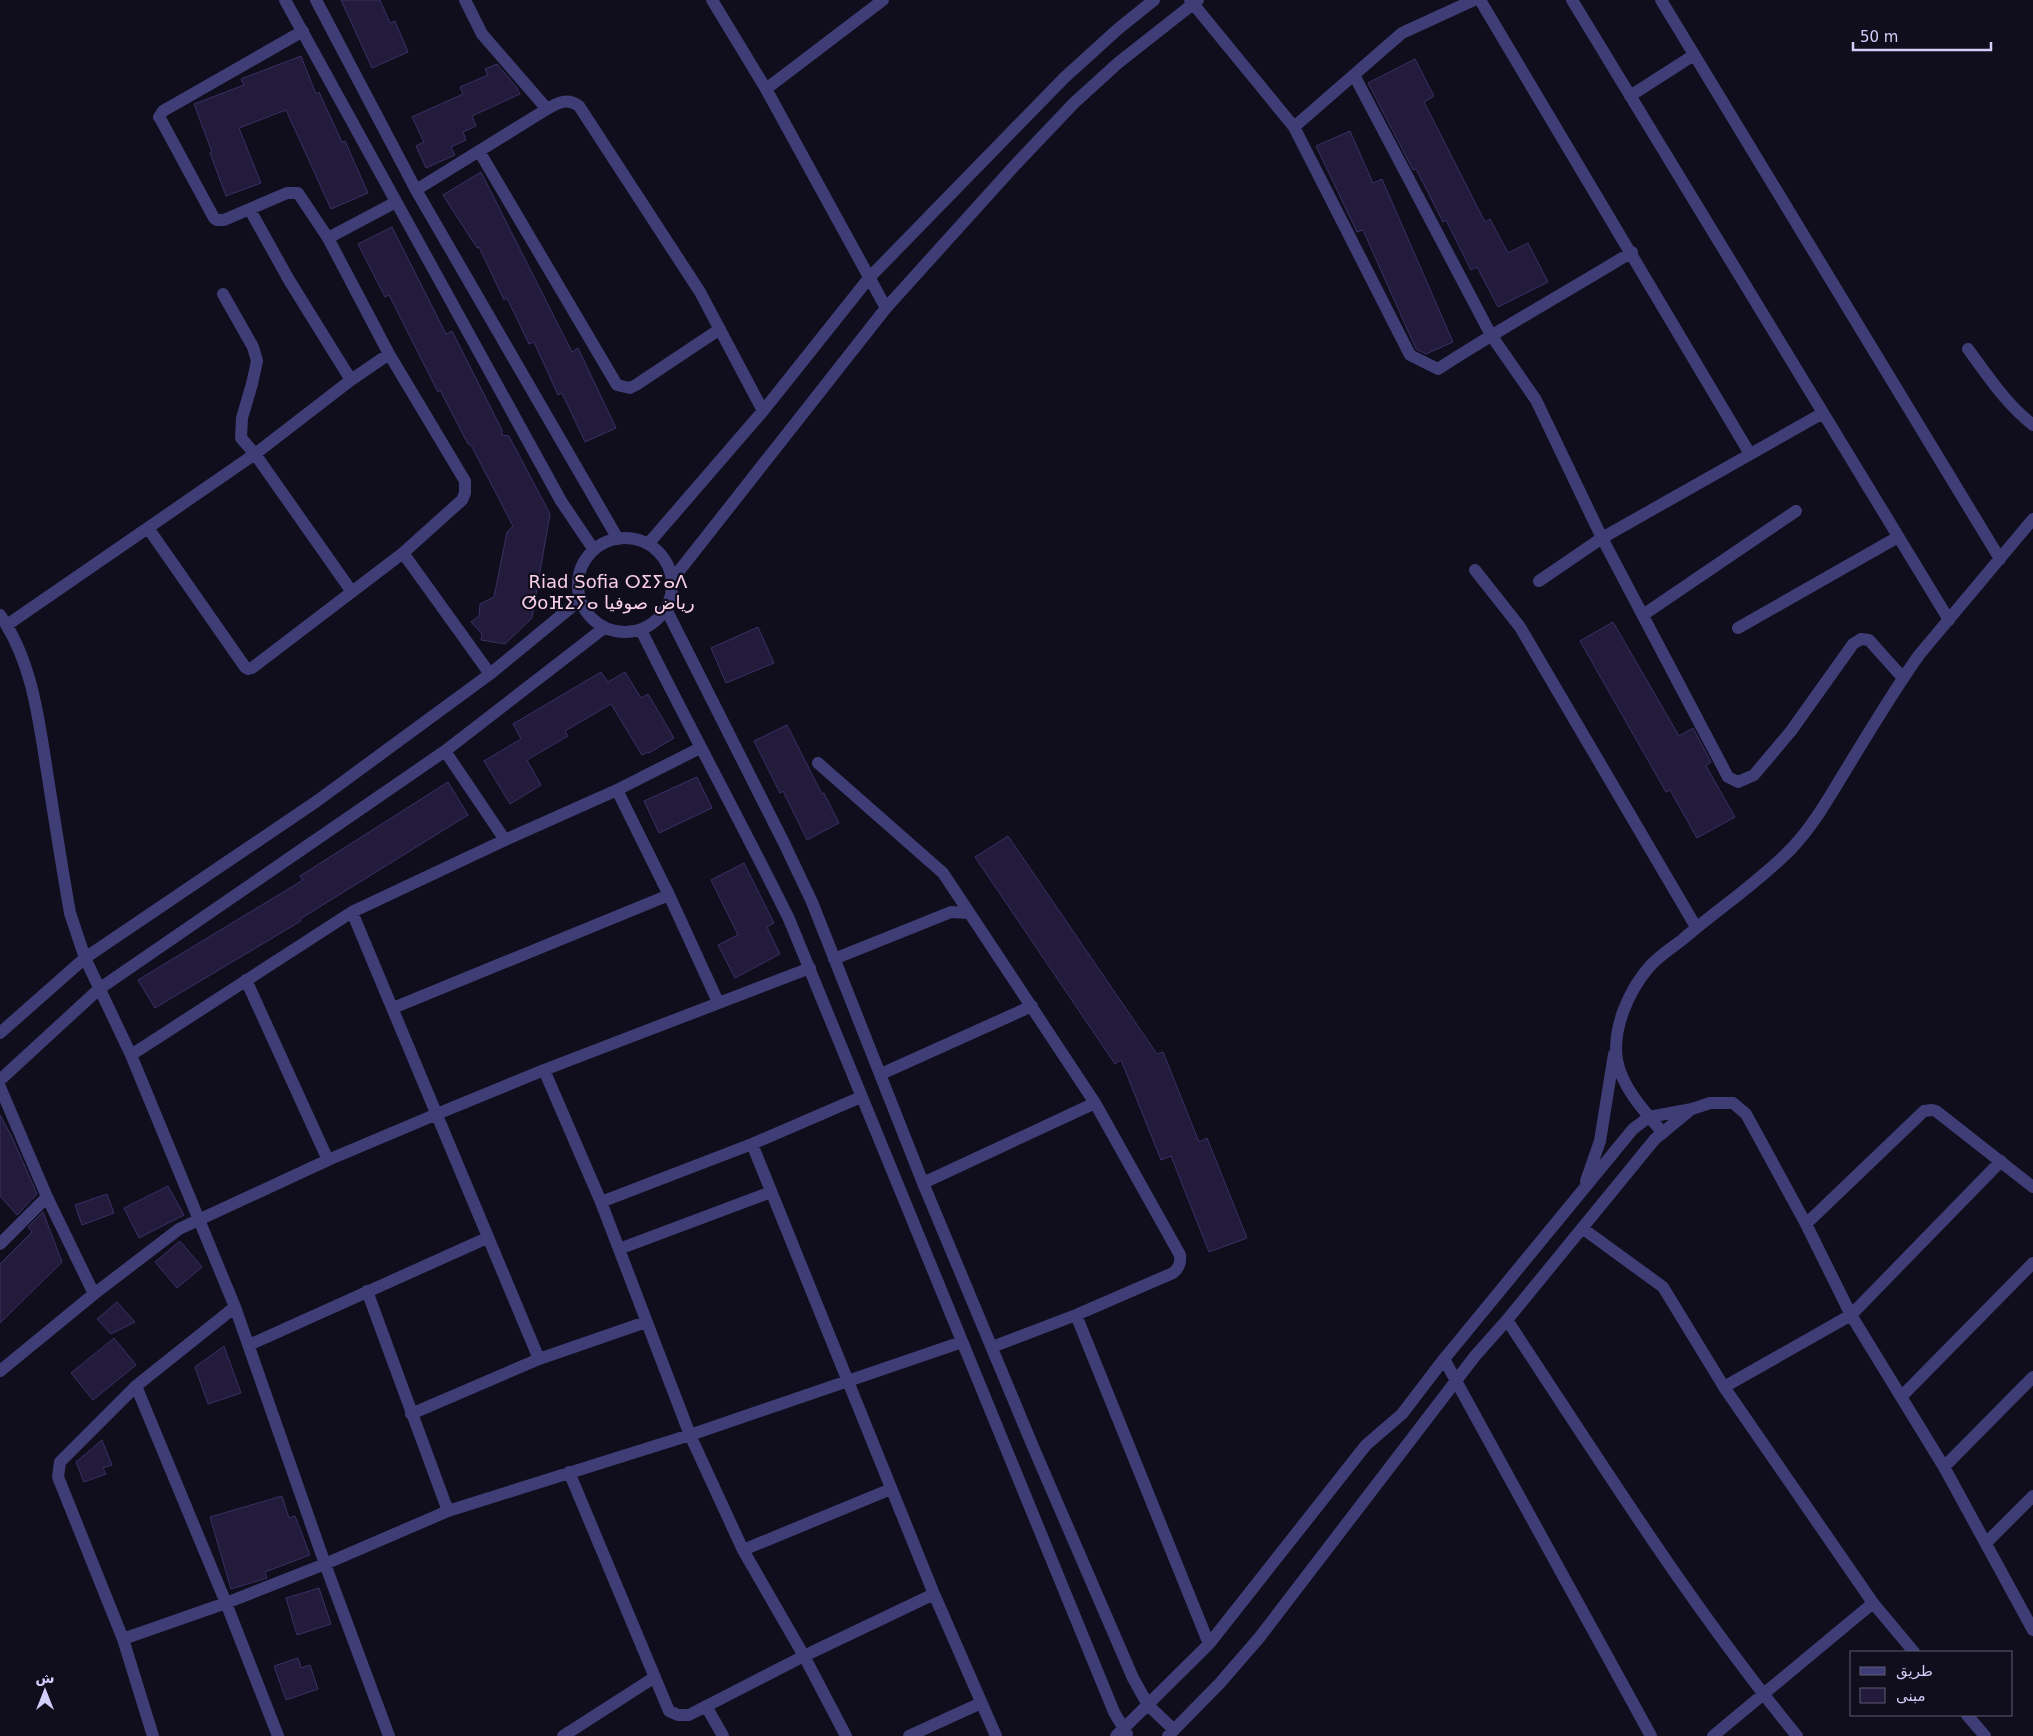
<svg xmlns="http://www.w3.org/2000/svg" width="2033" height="1736" viewBox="0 0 2033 1736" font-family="'DejaVu Sans','Noto Sans Arabic','Noto Sans Tifinagh',sans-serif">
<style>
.building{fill:#221b3b;stroke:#3a3065}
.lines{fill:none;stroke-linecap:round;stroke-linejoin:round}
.minor{stroke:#3f3d76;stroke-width:12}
.labels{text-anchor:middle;stroke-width:4.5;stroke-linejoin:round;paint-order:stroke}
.neighbourhood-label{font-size:18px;fill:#facfea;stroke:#100d1c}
</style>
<rect width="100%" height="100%" fill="#100d1c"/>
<path class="building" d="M341,0H380L390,23L395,21L408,52L372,68Z
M301,56L316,94L319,92L342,142L345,141L368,193L331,209L286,110L239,128L261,183L226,196L210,153L212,152L194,104L244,85L241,79Z
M1415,59L1434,96L1424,102L1485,222L1490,219L1508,253L1528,243L1548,282L1498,307L1477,267L1471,270L1446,220L1443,222L1416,169L1413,170L1368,83Z
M497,64L516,86L520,94L472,116L476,126L463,132L466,140L451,147L455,155L426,168L416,146L424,142L412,117L463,94L460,87L488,75L485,69Z
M1350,131L1373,183L1382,179L1453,342L1426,354L1416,349L1363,230L1357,232L1316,146Z
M481,172L572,352L578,348L616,428L585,442L562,393L558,395L534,342L529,344L507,298L504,300L479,247L477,248L443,195Z
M392,227L446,334L452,331L502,430V435L509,436L550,514L532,618L505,644L481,640L482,634L471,622L479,616L480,604L494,597L507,532L513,526L471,445L468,444L440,390L438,392L389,295L385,297L358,244Z
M1613,622L1679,736L1693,728L1711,762L1706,766L1735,817L1697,838L1670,790L1666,792L1580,641Z
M758,627L774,663L726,683L711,648Z
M601,672L608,682L625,672L641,698L648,694L674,738L649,753L648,752L642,755L611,704L565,731L568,736L527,760L541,785L510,804L484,761L521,739L513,724Z
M787,725L822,794L824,793L839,823L807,840L783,791L780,793L754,741Z
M697,777L712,808L659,833L644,801Z
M448,782L468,815L300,919L301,921L155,1008L138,980L303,880L300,876Z
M1008,836L1157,1054L1163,1052L1199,1142L1207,1138L1247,1238L1209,1252L1171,1156L1161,1160L1121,1060L1115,1064L975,857Z
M744,863L774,923L767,927L780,954L735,978L718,945L738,935L711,880Z
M0,1115L11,1135L37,1194L17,1215L0,1196Z
M168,1186L184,1215L139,1238L124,1208Z
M107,1194L114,1213L82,1225L75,1205Z
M43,1212L62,1262L0,1323V1264L32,1232L28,1227Z
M180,1241L202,1267L177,1288L155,1262Z
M117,1302L135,1322L111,1334L97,1319Z
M114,1338L136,1365L93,1400L71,1373Z
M224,1346L241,1393L208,1404L195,1367Z
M102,1440L112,1465L103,1468L106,1474L84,1482L76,1462Z
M282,1496L289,1518L295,1516L310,1555L265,1572L267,1578L231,1589L210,1517Z
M319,1588L331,1624L297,1635L286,1598Z
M298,1658L301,1668L310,1665L318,1689L286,1700L274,1666Z"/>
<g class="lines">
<path class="minor" d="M285,0L561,501L594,550
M316,0L416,190L618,539
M465,0L482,34L547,109
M712,0L766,89L886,308
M1190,0L1294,127L1410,355L1438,369C1501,328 1567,292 1632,252
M1480,0L1750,454
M1572,0L1949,620
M1661,0L2000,559
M1354,75L1491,335L1536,400L1602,538L1823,413
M766,89L883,0
M1630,96L1694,55
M1294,127L1402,33L1474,0
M479,151L617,385L630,388L636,385L720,329
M416,190L547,109C559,102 567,98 579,106L700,292L763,411
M250,210L289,280L351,380
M328,238L396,202
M223,294L253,347L257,361L252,384L242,418L241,438L255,454L352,592
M1968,349C1988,376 2006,404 2033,425
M148,528L245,667L248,669L252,668L403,553L462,500L465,493V481L389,354L328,238L298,193H287L224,220H217L214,218L161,120L159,117L163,111L303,31
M578 585a47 47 0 1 1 94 0a47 47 0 1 1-94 0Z
M648,544L763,411L869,278L1064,78L1118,29L1154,0
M403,553L490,674
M1475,570L1520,627L1696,927
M672,580L886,308L1016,164L1074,103L1118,63L1198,0
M1539,581L1602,538L1728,777L1738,782L1754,775L1791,731L1853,644L1861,639L1869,640L1903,678
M666,609L784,843L812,902L923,1183L1034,1449L1133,1678L1148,1705L1174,1730
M0,615C33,662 39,722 48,778C55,823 62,868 70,913L85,958L131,1055L235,1307L325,1564L389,1736
M1643,615L1796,511
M7,625L255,454L351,380L389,354
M1738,628L1898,537
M641,630C689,727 741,822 789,919L1114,1712L1127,1734
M445,751L505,840
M818,763L943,873L1095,1103L1180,1255C1181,1263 1179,1268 1173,1273L1076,1315L992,1347
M617,790L669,895L718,1002
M352,912L539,1359
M834,959L951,912L969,913
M246,980L328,1160
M393,1008L669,895
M0,1033L85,958L317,801L490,674L580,600
M131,1055L352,912L505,840L617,790L700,748
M544,1070L601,1202L690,1435L743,1550L804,1656L846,1736
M881,1074L1032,1006
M0,1080L99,989L445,751L604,628
M0,1087L47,1197L94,1294
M1663,1133C1645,1112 1622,1088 1617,1060C1612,1028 1629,990 1650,966C1659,956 1671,948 1682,940C1718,909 1759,882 1792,848C1813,826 1828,799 1844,773C1868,734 1892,693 1919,655L2033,519
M752,1144L934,1594L996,1736
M1586,1181L1600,1141L1614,1054
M923,1183L1095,1103
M601,1202L752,1144L861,1097
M1806,1224L1924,1111L1932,1110L1936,1111L2033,1187
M1582,1228L1663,1287L1724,1387L1873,1603L1914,1652
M0,1244L47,1197
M619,1249L771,1192
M367,1291L448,1511
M1076,1315L1209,1644
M1507,1320C1600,1461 1690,1605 1797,1736
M249,1345L487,1238
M1444,1359L1651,1736
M0,1371L94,1294L179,1229L328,1160L437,1114L544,1070L810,968
M136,1386L226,1603L278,1736
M1724,1387L1851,1315L2001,1161
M1901,1397L2033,1263
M411,1414L539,1359L646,1322
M1944,1467L2033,1377
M569,1472L669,1711L678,1715H689L804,1656L934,1594
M1986,1543L2033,1496
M743,1550L891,1489
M123,1639L226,1603L325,1564L448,1511L690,1435L962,1342
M706,1706L723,1736
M1967,1715L1985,1736
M153,1736L123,1639L58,1477L60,1462L136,1386L235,1307
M563,1736L655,1677
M909,1736L981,1703
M1116,1736L1209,1644L1366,1445L1402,1414L1444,1359L1633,1129L1649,1117L1692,1109L1710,1103H1733L1746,1114L1806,1224L1851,1315L1944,1467L2033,1630
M1168,1736L1220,1683L1259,1638L1475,1356L1507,1320L1655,1139L1689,1111
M1713,1736L1873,1603"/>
</g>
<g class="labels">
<g class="neighbourhood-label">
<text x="608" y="588">Riad Sofia ⵔⵉⵢⴰⴷ<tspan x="608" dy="21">ⵚoⴼⵉⵢⴰ رياض صوفيا</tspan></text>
</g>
</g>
<rect x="1850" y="1651" width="162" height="65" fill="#100d1c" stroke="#5e5a75"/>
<rect x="1860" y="1667" width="25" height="8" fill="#3f3d76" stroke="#5e5a75"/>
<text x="1896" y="1676" font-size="15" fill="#d3cdfa">طريق</text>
<rect x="1860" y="1688" width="25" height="15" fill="#221b3b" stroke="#5e5a75"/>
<text x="1896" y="1701" font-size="15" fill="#d3cdfa">مبنى</text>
<g transform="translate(45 1691)" stroke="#100d1c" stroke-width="4" paint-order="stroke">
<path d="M0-4L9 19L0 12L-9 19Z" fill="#d3cdfa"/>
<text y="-8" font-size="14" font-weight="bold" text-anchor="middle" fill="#d3cdfa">ش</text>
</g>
<path d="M1853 42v8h138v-8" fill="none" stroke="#d3cdfa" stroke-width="2.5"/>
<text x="1860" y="42" font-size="15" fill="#d3cdfa" stroke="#100d1c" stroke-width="4" paint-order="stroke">50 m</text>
</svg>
